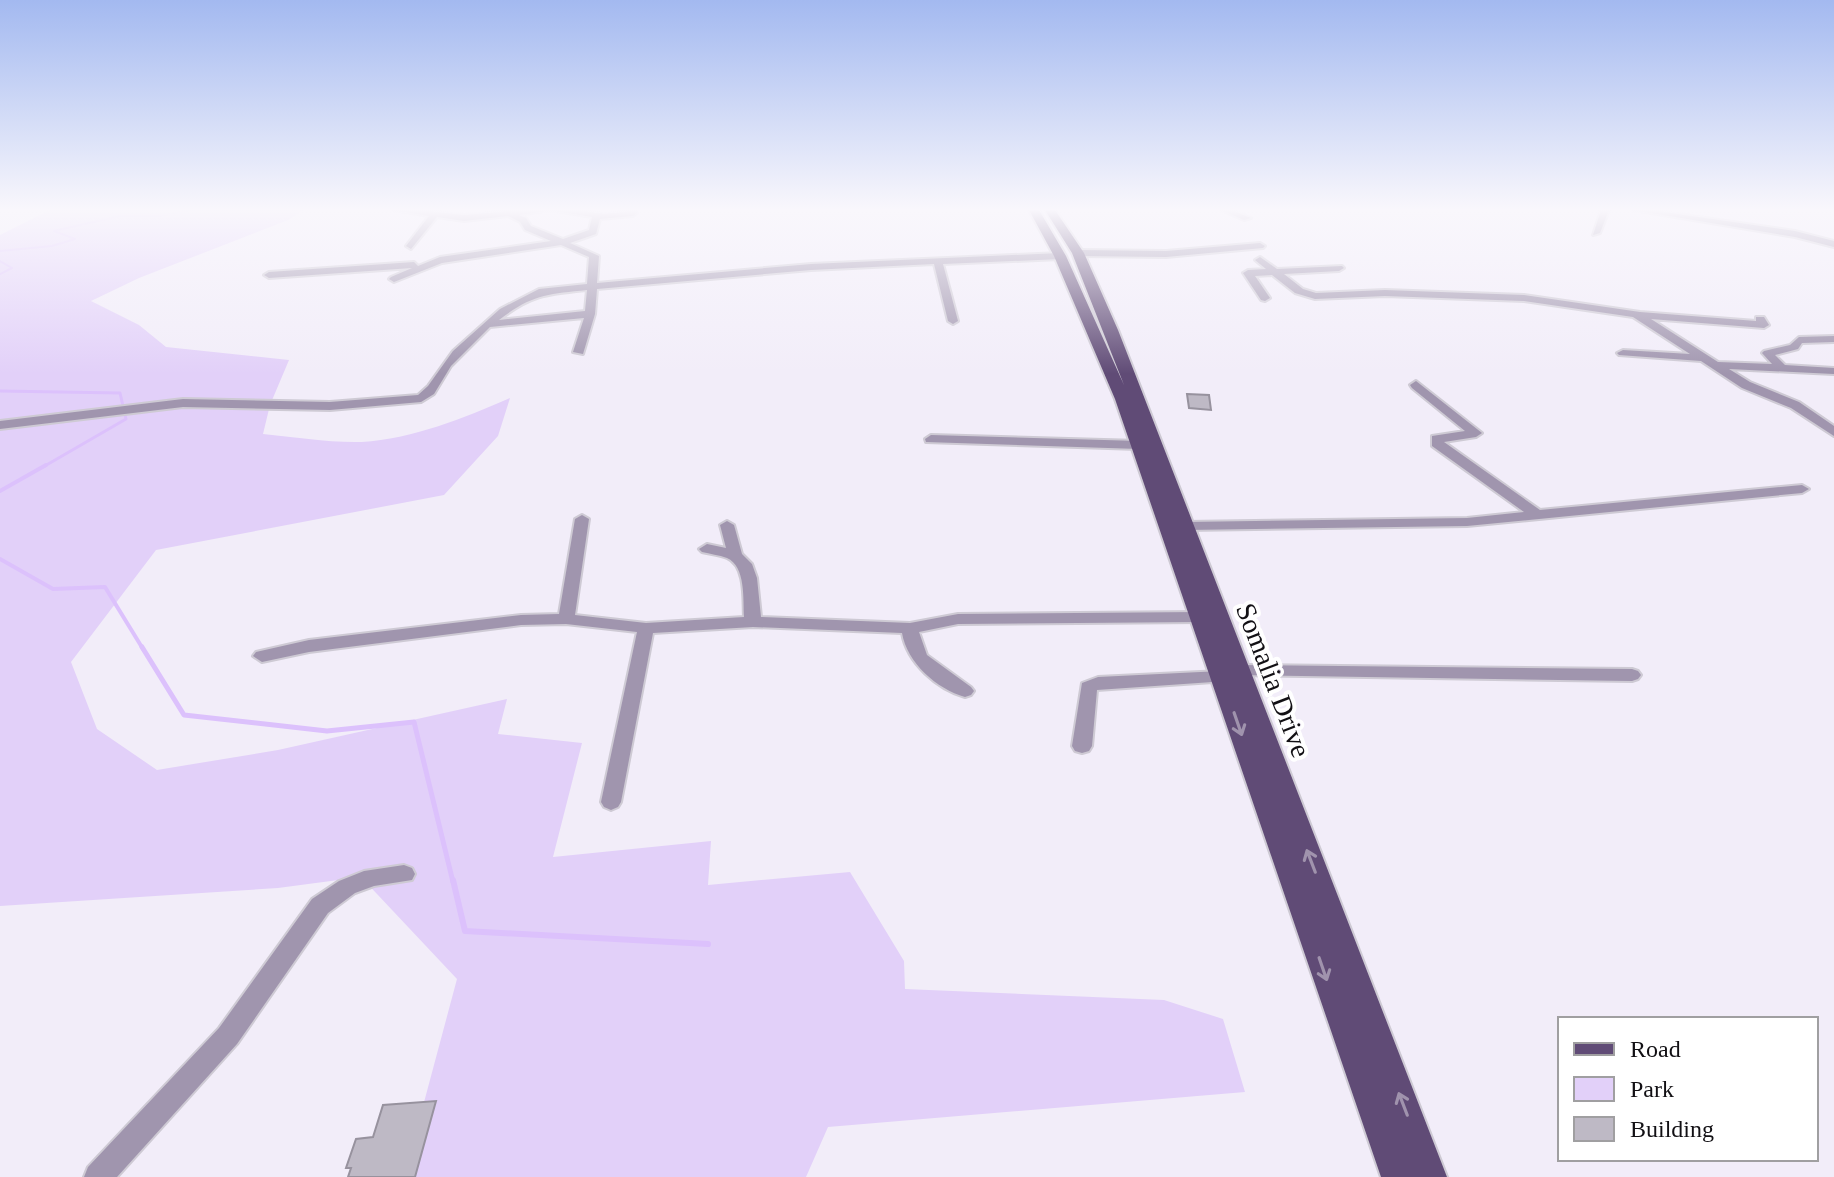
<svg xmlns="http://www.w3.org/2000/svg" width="1834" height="1177" viewBox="0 0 1834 1177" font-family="Georgia,serif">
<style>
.green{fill:#e2d0f9}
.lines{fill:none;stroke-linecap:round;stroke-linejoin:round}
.stream-far4{stroke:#dcc1fc;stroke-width:2}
.stream-far3{stroke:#dcc1fc;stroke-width:3}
.stream-far2{stroke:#dcc1fc;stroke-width:4}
.stream-far1{stroke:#dcc1fc;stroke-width:5}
.stream{stroke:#dcc1fc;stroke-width:6}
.building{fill:#beb9c5;stroke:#97929e;stroke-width:2}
.minor-casing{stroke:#cecad4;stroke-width:4}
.primary-casing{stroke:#cecad4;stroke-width:4}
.minor{fill:#a095ae;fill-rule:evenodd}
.primary{fill:#604b76;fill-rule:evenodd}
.oneway{stroke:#a093ad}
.labels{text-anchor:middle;stroke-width:8;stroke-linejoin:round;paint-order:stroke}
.street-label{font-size:28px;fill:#121014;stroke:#fff}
</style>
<rect width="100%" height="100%" fill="#f2edf9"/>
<path class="green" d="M50,210H304L288,220L139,278L91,301L139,325L166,347L289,360L270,405L263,434C295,437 330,443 362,442C412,439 464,418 510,398L498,436L444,495L156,550L71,662L97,729L157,770L278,750L507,699L498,734L582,743L553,857L711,841L708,885L850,872L904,961L905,989L1164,1000L1223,1019L1245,1092L828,1127L806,1177H404L457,979L361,877L278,888L0,906V235Z"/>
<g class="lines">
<path class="stream-far4" d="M0,251L52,246L75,239L54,231L120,216H159L191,210
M0,261L12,268L0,274"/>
<path class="stream-far3" d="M0,391L120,393L126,419L43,467"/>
<path class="stream-far2" d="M0,491L46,465
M0,559L53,589L105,587L143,649"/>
<path class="stream-far1" d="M142,647L184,715L327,731L414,722L453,882"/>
<path class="stream" d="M453,880L465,931L708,944"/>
</g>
<path class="building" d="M1187,394L1209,395L1211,410L1189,408Z
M436,1101L415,1177H348L351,1168H346L356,1139L373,1137L383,1105Z"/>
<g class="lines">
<g class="minor-casing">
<path id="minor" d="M394,210H415L464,215L525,210H573L604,214L636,211L637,213L633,216L600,219L596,234L570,243L599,256L597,283L811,264L1060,253L1065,256L1060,259L943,264L958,321L953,324L948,321L934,264L811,270L597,289L595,314L583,354L573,352L584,318L490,327L451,366L434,394L421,402L330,410L183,407L0,429V421L183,399L330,402L418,395L428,386L453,351L500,309L539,289L587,284L589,257L561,245L442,263L394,282L389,279L391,277L412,268L269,278L264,275L269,272L414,262L418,266L440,257L551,241L525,230L520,222L508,216L464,221L437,217L411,249L406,246L429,216ZM550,210L592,217L589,230L563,239L531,226L526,218L519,215ZM587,290L585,311L499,320C531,295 547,294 587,290Z
M1221,210H1231L1251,218L1244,220Z
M1601,210H1609L1600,233L1593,235Z
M1633,210H1650L1795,231L1834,241V247L1795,237Z
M1260,243L1265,246L1263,248L1166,257L1078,256L1073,253L1078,250L1166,251Z
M1260,257L1277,269L1342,266L1344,268L1339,271L1284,274L1303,289L1316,293L1385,290L1524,295L1640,312L1756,321V317H1764L1769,325L1764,328L1651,319L1718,362L1772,364L1762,353L1764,351L1790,345L1799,337L1834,336V342L1802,343L1798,349L1775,355L1785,365L1834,368V374L1729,369L1750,382L1799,402L1834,426V436L1791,408L1742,388L1701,361L1619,355L1617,353L1623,350L1690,354L1633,317L1524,301L1385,296L1315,299L1295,293L1272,275L1255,276L1270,298L1265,301L1261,300L1243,273L1248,270L1266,269L1255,260Z
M1416,381L1482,433L1476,437L1444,442L1540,510L1802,485L1809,489L1802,493L1467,526L1186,530L1179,526L1186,522L1467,518L1524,512L1432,446V436L1465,431L1412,388L1410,385Z
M931,435L1139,441L1146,445L1139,449L926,442L925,439Z
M582,515L589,519L575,615L646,623L744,617C743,600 746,566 727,558C719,555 710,554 702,552L699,549L707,544L726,548L720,525L727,521L734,525L742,554L752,564L757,578L761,617L910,623L958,614L1200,612L1208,617L1200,622L958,624L919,632L927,655L971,687L974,691L971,695L965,697C937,689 907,663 902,633L753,627L653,633L621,802L618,807L611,810L604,807L601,802L637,632L566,624L521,625L309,652L262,662L253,656L256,652L309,640L521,615L559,614L575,519Z
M1238,665L1632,669L1638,671L1641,675L1638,679L1632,681L1232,675L1229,671L1232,667Z
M1221,671L1227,673L1230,677L1227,681L1097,690L1092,746L1089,751L1082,753L1075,751L1072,746L1082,683L1098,677Z
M404,865L412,868L415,874L412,880L374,886L355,893L328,913L237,1044L117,1177H84L88,1167L219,1028L312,899L339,881L364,871Z"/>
</g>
<g class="primary-casing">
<path id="primary" d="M1029,210H1039L1066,256L1124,385L1072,253L1045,210H1055L1084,253L1118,330L1447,1177H1381L1115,399L1054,256Z"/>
</g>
<use href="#minor" class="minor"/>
<use href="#primary" class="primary"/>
</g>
<defs><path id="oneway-shaft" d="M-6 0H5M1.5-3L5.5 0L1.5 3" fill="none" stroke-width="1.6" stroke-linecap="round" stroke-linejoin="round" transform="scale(2)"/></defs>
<g class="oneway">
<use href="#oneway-shaft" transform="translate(1238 724) rotate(71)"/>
<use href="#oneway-shaft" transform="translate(1311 861) rotate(-111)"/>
<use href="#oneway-shaft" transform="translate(1323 969) rotate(71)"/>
<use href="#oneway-shaft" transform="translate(1403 1104) rotate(-111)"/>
</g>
<linearGradient id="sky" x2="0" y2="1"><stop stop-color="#a3b9f0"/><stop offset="0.56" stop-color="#f9f7fc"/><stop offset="1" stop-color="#f9f7fc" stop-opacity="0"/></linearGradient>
<rect width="1834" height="374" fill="url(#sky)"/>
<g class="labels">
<g class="street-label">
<text transform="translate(1274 680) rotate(69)" y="10">Somalia Drive</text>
</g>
</g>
<rect x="1558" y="1017" width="260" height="144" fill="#ffffff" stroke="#a09fa1" stroke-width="2"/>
<rect x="1574" y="1043" width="40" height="12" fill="#604b76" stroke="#a09fa1" stroke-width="2"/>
<text x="1630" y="1057" font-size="24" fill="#121014">Road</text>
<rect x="1574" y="1077" width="40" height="24" fill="#e2d0f9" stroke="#a09fa1" stroke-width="2"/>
<text x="1630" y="1097" font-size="24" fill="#121014">Park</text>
<rect x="1574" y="1117" width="40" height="24" fill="#beb9c5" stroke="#a09fa1" stroke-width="2"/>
<text x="1630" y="1137" font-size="24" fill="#121014">Building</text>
</svg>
